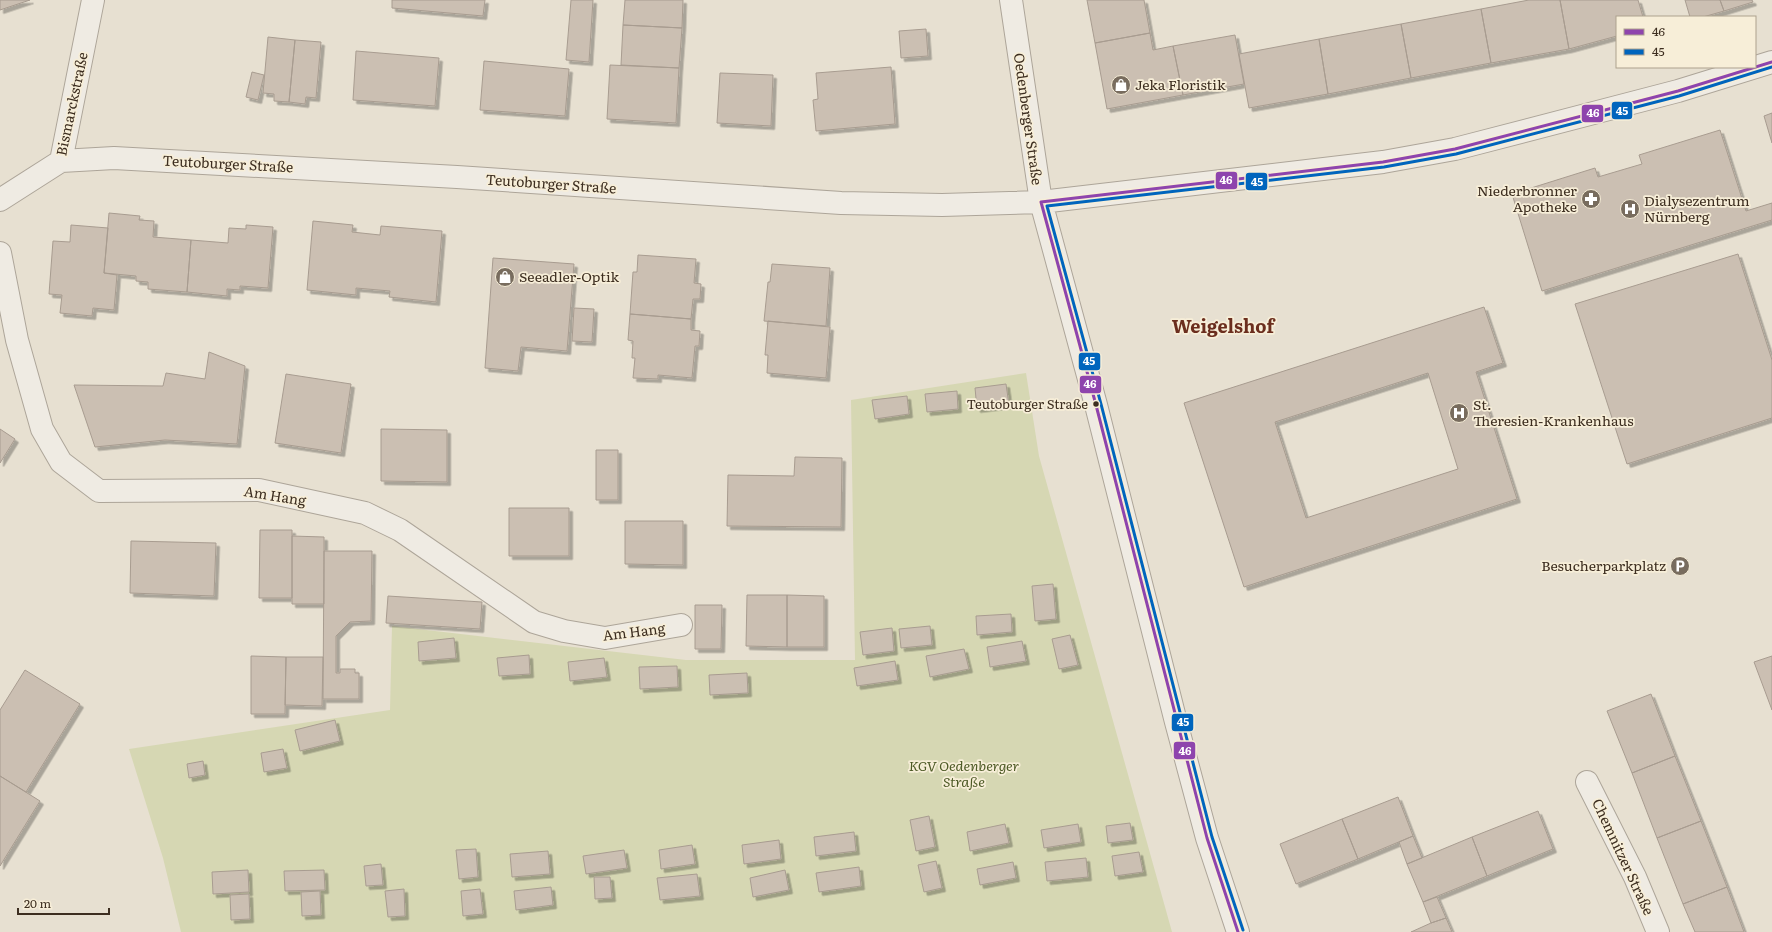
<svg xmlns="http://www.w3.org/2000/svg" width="1772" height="932" viewBox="0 0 1772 932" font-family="Literata,serif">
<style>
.green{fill:#d6d7b3}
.building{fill:#cbbfb2;stroke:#a89c90;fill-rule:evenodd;filter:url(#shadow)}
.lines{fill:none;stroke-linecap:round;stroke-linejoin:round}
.minor-casing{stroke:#ada599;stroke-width:24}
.minor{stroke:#efebe3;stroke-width:22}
.bus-1-casing{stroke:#f7eed8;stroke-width:6}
.bus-2-casing{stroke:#f7eed8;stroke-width:6}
.bus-1{stroke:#8e44ad;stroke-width:3}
.bus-2{stroke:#0065bd;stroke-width:3}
.bus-dot{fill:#3d2e20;stroke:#f7eed8;stroke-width:1.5}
.labels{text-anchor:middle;stroke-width:3.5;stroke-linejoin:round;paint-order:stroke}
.bus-label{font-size:13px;fill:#3d2e20;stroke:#f7eed8;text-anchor:end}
.poi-label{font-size:14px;fill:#3d2e20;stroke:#f7eed8;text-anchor:start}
.street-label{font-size:14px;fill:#3d2e20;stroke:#f7eed8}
.park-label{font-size:14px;font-style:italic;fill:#4d5a26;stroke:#f7eed8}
.district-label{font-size:18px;font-weight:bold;fill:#6b2e1e;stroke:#f7eed8}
.line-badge{stroke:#f7eed8;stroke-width:1.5}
.badge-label{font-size:11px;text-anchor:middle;font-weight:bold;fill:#fff}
</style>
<defs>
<filter id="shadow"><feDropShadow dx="3.5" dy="3.5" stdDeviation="0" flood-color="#0004"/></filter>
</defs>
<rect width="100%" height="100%" fill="#e7e0d1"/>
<path class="green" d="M1026,373L1039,456L1172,932H181L163,858L129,749L390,710L392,626L686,660H855L851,400Z"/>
<path class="building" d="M0,0H30L0,10Z
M392,0H485L483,16L392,8Z
M571,0H593L589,62L566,60Z
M625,0H683L682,28L623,25Z
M1087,0H1144L1150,33L1095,43Z
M1529,0H1560L1569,49L1491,63L1481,9Z
M1560,0H1638L1643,17H1617V36L1569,49Z
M1685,0H1720L1724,11L1703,17H1690Z
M1720,0H1752L1753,2L1724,11Z
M1481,9L1491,63L1411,78L1401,24Z
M1401,24L1411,78L1328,94L1319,39Z
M623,25L682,28L679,68L621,65Z
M926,29L928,56L901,58L899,31Z
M1150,33L1153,50L1173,46L1183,95L1107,109L1095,43Z
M1235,35L1244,84L1183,95L1173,46Z
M268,37L295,40L289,102L274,101V94L263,93Z
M1319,39L1328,94L1249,108L1239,54Z
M295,40L321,42L316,98L306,97L305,104L289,102Z
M356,51L439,58L435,106L353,100Z
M484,61L569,69L565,116L480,110Z
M610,65L679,68L676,123L607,119Z
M891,67L895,124L816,131L813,100L818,99L816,73Z
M252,72L264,75L258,100L246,97Z
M720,73L773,75L771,126L717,123Z
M1772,113V143L1764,116Z
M1720,130L1746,211L1772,203V220L1542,291L1512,194L1595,168L1598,177L1642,164L1639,155Z
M109,213L140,216L139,220L154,221L153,237L191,240L187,292L148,289V282L136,281V276L104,273Z
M313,221L353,225L352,232L380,235L381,226L442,231L436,302L389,297L390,291L356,288V295L307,290Z
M71,225L108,228L104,273L117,275L114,310L93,308L92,316L60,313L62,295L49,294L53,241L70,242Z
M246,225L273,227L268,288L240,286V290L227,289V296L187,292L191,240L228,243L229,228L246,229Z
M1738,254L1772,360V418L1627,464L1575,304Z
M638,255L696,259L694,283L701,284L700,299H693L691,319L630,314L633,272H637Z
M493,258L574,264L567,351L521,347L518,371L485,368Z
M772,264L830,268L826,326L764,321L768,282H770Z
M1484,307L1503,363L1476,372L1517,499L1244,587L1184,403ZM1428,373L1458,469L1306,518L1275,422Z
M574,308L594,309L592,342L572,341Z
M630,314L691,319V330L700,331L699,346H695L692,378L658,375V379L633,378L635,358H632L633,341L628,340Z
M768,321L830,327L826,378L767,373L768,355H765Z
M209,352L245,366L237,444L165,440L95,447L74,385L163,386L166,373L205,379Z
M286,374L351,384L341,453L275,443Z
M1006,384L1009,405L977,409L975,388Z
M957,391L958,409L927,412L925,394Z
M907,396L909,414L875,419L872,400Z
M0,429L15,439L0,463Z
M381,429L447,430V482L381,481Z
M596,450H618V500H596Z
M795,457L842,458L841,527L727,526L728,475L794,476Z
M509,508H569V556H509Z
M625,521H683V565L625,564Z
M260,530H292V598H259Z
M292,536L324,537V604H292Z
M131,541L216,543L214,596L130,593Z
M324,551H372L371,621L350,622L336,636V673H340V669H355V673H359V699H323Z
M1053,584L1056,619L1035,621L1032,586Z
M747,595H787V647L746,646Z
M787,595L824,596V647H787Z
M388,596L482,602L480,629L386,623Z
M695,605H722L721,649H695Z
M1011,614L1012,632L977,635L976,616Z
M930,626L932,645L901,648L899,629Z
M892,628L894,651L863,655L860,632Z
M1070,635L1078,665L1059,669L1052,639Z
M454,638L456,658L419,661L418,642Z
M1022,641L1026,661L990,667L987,647Z
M964,649L969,669L930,677L926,656Z
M529,655L530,674L499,676L497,658Z
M251,656L286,657L285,714H251Z
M1772,656V710L1754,662Z
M286,657H323L322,706L285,705Z
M604,658L607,677L570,681L568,662Z
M895,661L898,680L857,686L854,668Z
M677,666L678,687L640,689L639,667Z
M25,670L80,704L26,792L0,776V710Z
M747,673L748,693L710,695L709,675Z
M1651,694L1675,756L1632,773L1607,711Z
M335,720L340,741L300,751L295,730Z
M283,749L287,768L264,772L261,753Z
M1675,756L1701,821L1657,838L1632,773Z
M203,761L205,775L189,778L187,764Z
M0,776L40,801L0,866Z
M1398,797L1413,836L1358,859L1342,819Z
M1538,811L1553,849L1487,876L1472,837Z
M929,816L935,847L916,851L910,820Z
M1342,819L1358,859L1296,884L1280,844Z
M1701,821L1727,887L1683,904L1657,838Z
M1130,823L1133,840L1108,843L1106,826Z
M1005,824L1009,843L970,851L967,832Z
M1078,824L1081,842L1044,848L1041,830Z
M854,832L856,851L816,856L814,837Z
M1413,836L1422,858L1407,864L1399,842Z
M1472,837L1487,876L1423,902L1407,864Z
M779,840L781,859L744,864L742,845Z
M692,845L695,864L661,869L659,850Z
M476,849L478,877L459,879L456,850Z
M624,850L627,868L586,874L583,856Z
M548,851L550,874L512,877L510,854Z
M1139,852L1143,872L1115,876L1112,856Z
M1086,858L1088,877L1047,881L1045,862Z
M936,861L942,888L924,892L918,865Z
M1013,862L1016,878L980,885L977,869Z
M381,864L383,885L366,886L364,866Z
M859,867L861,886L819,892L816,873Z
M248,870L249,892L213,894L212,872Z
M324,870L325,890L285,891L284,871Z
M785,870L789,890L753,897L750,878Z
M697,874L700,896L660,900L657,878Z
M594,877H610L612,898L595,899Z
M551,887L553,905L516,910L514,891Z
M1727,887L1744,932H1695L1683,904Z
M404,889L405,916L388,917L385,891Z
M480,889L483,914L463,916L461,891Z
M320,891L321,915L302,916L301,892Z
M249,894L250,919L231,920L230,895Z
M1437,897L1446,918L1431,923L1423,902Z
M1446,918L1452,932H1411L1431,923Z"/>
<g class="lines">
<g class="minor-casing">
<path id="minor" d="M1011,0L1041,202L1096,405L1176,722L1207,838L1238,932
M61,161L114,158L457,177L841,203L942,205L1041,202L1383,162L1455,149L1678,91L1772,62
M0,200L61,161L93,0
M0,253L17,340L42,429L61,462L99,491L259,490L365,513L400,530L534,622L564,631L605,638L681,625
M1587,782L1635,877L1658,932"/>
</g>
<use href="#minor" class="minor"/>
<g class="bus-1-casing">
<path id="bus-1" d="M1041,202L1096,405L1207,838L1238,932
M1041,202L1383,162L1455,149L1678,91L1772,62"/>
</g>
<g class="bus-2-casing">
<path id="bus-2" d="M1243,930L1212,837L1101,404L1047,206L1384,167L1456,154L1679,96L1772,67"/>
</g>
<use href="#bus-1" class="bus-1"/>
<use href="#bus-2" class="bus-2"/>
</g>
<defs>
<g id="shop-disc" transform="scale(1)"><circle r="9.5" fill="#786c5e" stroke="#f7eed8"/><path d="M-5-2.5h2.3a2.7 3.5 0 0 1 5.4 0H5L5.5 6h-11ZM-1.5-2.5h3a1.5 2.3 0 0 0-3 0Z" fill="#fff"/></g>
<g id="pharmacy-disc" transform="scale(1)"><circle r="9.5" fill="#786c5e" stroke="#f7eed8"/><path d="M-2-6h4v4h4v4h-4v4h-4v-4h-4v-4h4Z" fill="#fff"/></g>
<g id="hospital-disc" transform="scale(1)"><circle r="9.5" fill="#786c5e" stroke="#f7eed8"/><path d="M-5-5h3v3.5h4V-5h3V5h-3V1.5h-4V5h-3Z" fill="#fff"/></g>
<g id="parking-disc" transform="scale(1)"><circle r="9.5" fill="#786c5e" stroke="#f7eed8"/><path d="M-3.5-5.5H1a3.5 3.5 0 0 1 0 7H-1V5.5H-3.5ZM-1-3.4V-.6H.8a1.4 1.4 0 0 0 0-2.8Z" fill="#fff"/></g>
</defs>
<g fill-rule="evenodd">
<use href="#shop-disc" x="1121" y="85"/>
<use href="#pharmacy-disc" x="1591" y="199"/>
<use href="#hospital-disc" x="1630" y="209"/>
<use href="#shop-disc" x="505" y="277"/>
<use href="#hospital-disc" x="1459" y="413"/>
<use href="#parking-disc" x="1680" y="566"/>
</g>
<circle class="bus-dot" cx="1096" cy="404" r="3.5"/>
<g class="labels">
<g class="bus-label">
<text x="1088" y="409">Teutoburger Straße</text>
</g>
<g class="poi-label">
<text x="1135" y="90">Jeka Floristik</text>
<text x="1577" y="196" text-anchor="end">Niederbronner<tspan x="1577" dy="16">Apotheke</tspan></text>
<text x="1644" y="206">Dialysezentrum<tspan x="1644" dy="16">Nürnberg</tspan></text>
<text x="519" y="282">Seeadler-Optik</text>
<text x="1473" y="410">St.<tspan x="1473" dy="16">Theresien-Krankenhaus</tspan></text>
<text x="1666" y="571" text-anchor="end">Besucherparkplatz</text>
</g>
<g class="street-label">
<text transform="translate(72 104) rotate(-78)" y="5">Bismarckstraße</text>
<text transform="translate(1028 119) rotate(82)" y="5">Oedenberger Straße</text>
<text transform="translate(228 164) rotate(3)" y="5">Teutoburger Straße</text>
<text transform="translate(551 184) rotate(4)" y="5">Teutoburger Straße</text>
<text transform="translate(275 496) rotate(9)" y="5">Am Hang</text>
<text transform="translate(634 632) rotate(-7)" y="5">Am Hang</text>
<text transform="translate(1623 857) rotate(65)" y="5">Chemnitzer Straße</text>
</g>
<g class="park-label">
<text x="964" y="771">KGV Oedenberger<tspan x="964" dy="16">Straße</tspan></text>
</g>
<g class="district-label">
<text x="1223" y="333">Weigelshof</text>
</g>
</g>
<g class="line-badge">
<rect x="1611" y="101" width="22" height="19" rx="4" fill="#0065bd"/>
<rect x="1581" y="104" width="23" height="19" rx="4" fill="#8e44ad"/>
<rect x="1215" y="171" width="23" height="19" rx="4" fill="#8e44ad"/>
<rect x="1245" y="172" width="23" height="19" rx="4" fill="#0065bd"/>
<rect x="1078" y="352" width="23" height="19" rx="4" fill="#0065bd"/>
<rect x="1079" y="375" width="23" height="19" rx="4" fill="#8e44ad"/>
<rect x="1171" y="713" width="23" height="19" rx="4" fill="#0065bd"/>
<rect x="1173" y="741" width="23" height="19" rx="4" fill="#8e44ad"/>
</g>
<g class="badge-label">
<text x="1622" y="115">45</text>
<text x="1593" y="117">46</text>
<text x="1226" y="184">46</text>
<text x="1257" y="186">45</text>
<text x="1089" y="365">45</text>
<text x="1090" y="388">46</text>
<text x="1183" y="726">45</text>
<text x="1185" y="755">46</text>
</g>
<rect x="1616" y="16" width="140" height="52" fill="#f7eed8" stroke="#ada18e"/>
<rect x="1624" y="29" width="20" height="6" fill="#8e44ad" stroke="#ada18e"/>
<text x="1652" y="36" font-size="12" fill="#3d2e20">46</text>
<rect x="1624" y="49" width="20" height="6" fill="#0065bd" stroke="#ada18e"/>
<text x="1652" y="56" font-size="12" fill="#3d2e20">45</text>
<path d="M18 908v6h91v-6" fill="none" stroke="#3d2e20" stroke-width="2"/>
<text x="24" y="908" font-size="12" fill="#3d2e20" stroke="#f7eed8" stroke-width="3" paint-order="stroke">20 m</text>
</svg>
